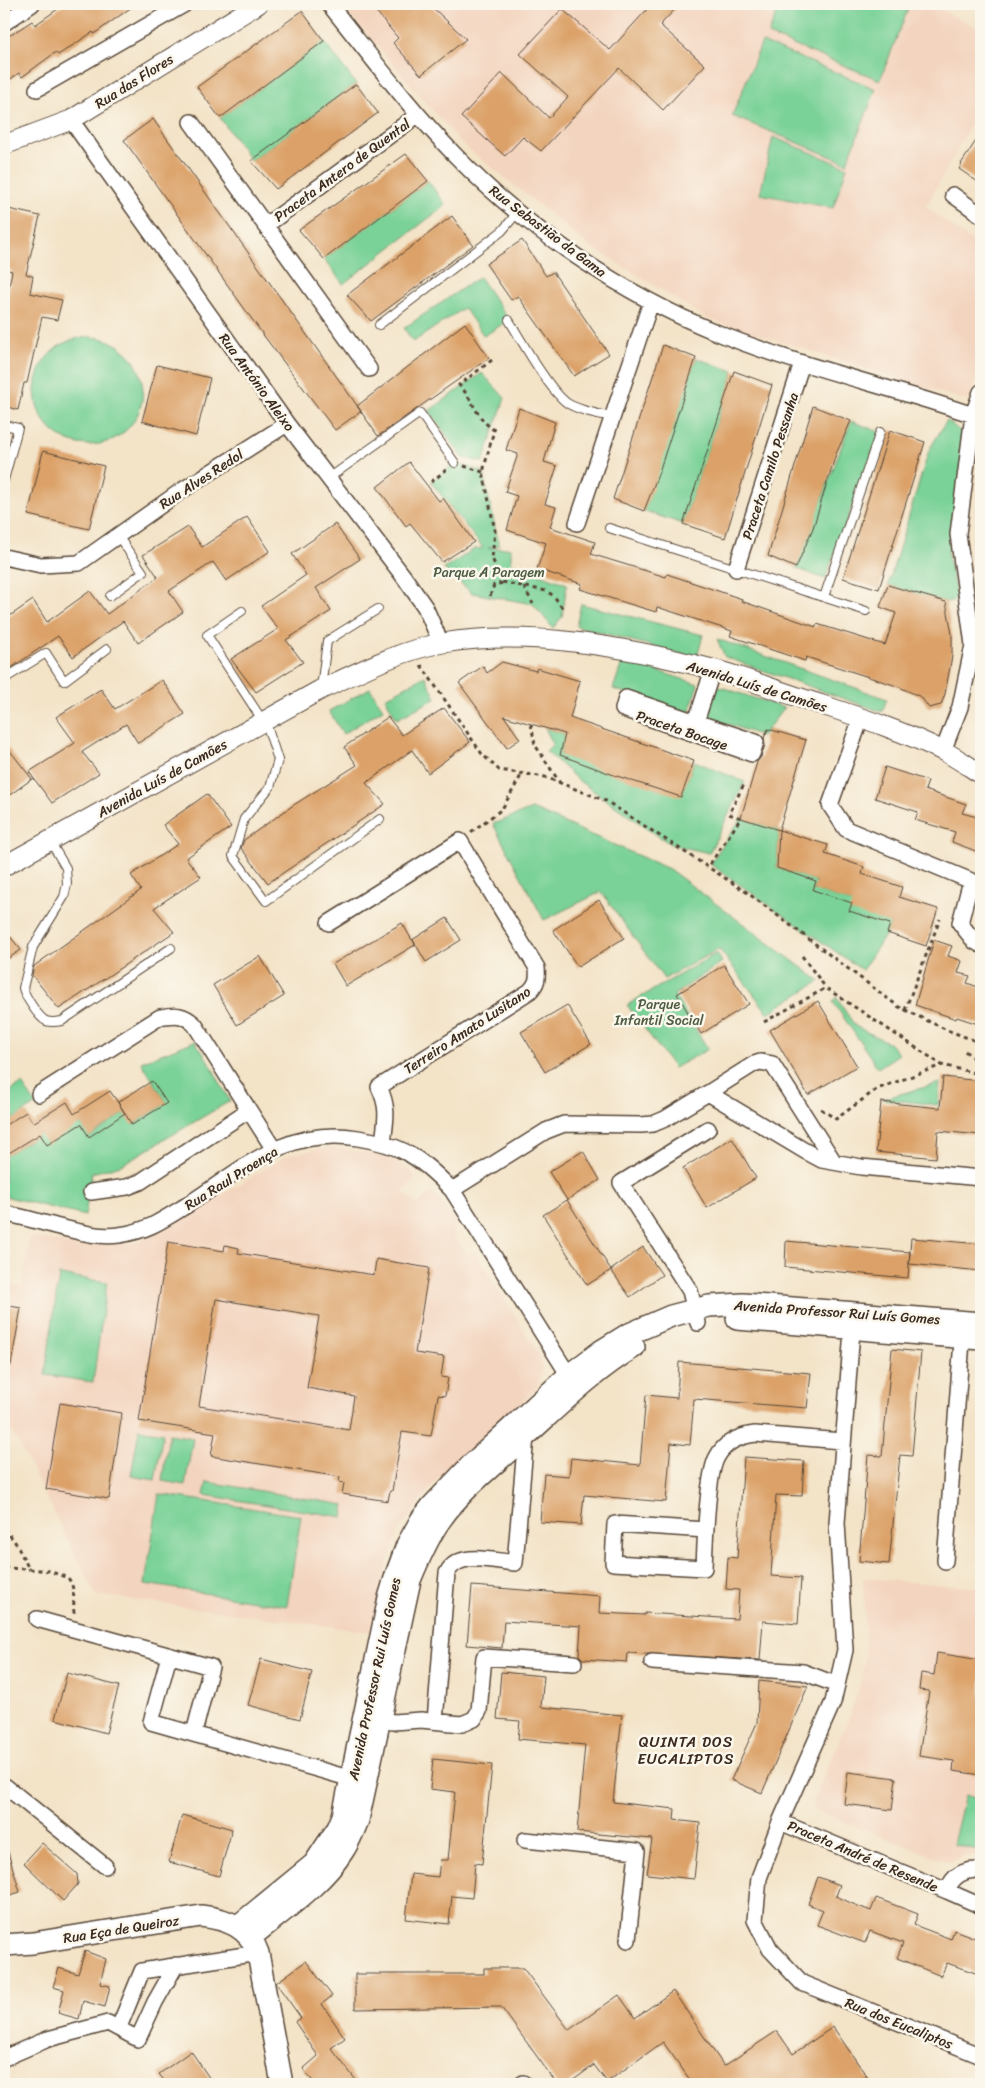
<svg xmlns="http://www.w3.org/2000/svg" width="985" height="2088" viewBox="0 0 985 2088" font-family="Sriracha,sans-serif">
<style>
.built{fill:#f3d4be}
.green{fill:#7ad298;stroke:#5a7e5b}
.building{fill:#dba168;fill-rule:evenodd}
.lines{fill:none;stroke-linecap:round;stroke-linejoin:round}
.service-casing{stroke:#574637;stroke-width:10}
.minor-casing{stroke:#574637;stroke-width:18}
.tertiary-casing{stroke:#574637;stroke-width:21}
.secondary-casing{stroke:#574637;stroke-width:24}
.path{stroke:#574637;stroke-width:3;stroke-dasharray:4 4;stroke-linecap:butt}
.service{stroke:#fff;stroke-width:8}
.minor{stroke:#fff;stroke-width:15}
.tertiary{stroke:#fff;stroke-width:19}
.secondary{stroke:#fff;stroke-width:21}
.labels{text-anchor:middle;stroke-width:5;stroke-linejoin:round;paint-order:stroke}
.street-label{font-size:14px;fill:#3b2a1e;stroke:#fbf7ec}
.park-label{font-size:14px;fill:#4e5c43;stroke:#fbf7ec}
.neighbourhood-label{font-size:15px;letter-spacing:1px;fill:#3b2a1e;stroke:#fbf7ec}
</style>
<rect width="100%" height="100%" fill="#fbf7ec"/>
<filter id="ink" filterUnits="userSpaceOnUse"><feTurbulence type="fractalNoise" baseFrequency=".02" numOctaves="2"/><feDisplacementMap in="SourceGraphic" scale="10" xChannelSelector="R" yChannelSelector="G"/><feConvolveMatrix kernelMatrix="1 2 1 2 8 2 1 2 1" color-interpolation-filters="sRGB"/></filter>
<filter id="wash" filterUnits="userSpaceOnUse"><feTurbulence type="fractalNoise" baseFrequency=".0096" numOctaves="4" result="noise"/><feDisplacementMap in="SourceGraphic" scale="20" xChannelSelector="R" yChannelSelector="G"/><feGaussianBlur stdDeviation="1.12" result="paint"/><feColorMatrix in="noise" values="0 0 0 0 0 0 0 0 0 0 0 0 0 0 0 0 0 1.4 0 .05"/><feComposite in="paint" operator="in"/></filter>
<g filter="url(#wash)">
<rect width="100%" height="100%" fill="#f3e3c7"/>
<path class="built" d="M341,4H929L981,29V105L926,207L981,248V365L968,401L706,318L590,246L461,143Z
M330,1147L384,1156L412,1171L414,1179L402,1192L418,1204L427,1195L433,1193L439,1199L457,1224L451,1232L467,1254L474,1251L539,1354L542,1365L538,1387L493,1431L454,1463L434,1483L408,1518L398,1533L389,1557L371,1632L96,1595L13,1432L4,1429V1284L22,1286L30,1236L80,1246L135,1243L159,1233L288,1155Z
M863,1578L981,1588V1858L965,1855L948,1862L813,1810V1801L850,1715L862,1677L866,1651Z"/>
<path class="green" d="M780,4H910L880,80L768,35Z
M324,41L356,84L251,161L220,118Z
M762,42L876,89L847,163L732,116Z
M773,137L847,167L833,208L760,194Z
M428,181L446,205L343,284L324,259Z
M479,277L509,320L484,336L464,308L413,342L404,328Z
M35 391a54 54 0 1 1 108 0a54 54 0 1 1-108 0Z
M696,358L734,371L683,524L644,511Z
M482,373L505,398L483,462L463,458L429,411Z
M947,420L969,439L948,555L957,600L946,602L888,585L929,450Z
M851,421L880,432L825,579L796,568Z
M455,463L483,472L499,545L488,548H511V563L567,584L562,617L553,628L533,604L472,593L444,569L474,549L483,548L431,482Z
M581,604L703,635L697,658L576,626Z
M717,639L887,699L882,712L725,657Z
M623,660L698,684L689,713L613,689Z
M425,676L436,698L397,719L385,698Z
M718,686L784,708L762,736L707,717Z
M370,688L383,709L343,734L329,711Z
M545,728L565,734L560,755L681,796L694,761L745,782L709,853L670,844L579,781L546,751L553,744Z
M532,809L669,869L820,981L768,1013L719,949L664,979L601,892L544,920L493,824Z
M741,818L779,830L777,868L816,881L813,890L852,903L890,924L887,933L862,970L710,864Z
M717,953L722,962L674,995L708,1049L674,1068L627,1005Z
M836,997L855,1026L889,1043L899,1054L878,1068L833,1002Z
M195,1041L209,1062L230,1101L121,1165L92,1173L85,1216L4,1196V1153L6,1155L40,1134L81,1124L90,1137L125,1113L133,1125L167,1103L141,1062Z
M940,1083L938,1105L882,1099Z
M22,1084L36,1104L4,1125V1095Z
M59,1275L107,1282L93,1382L45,1375Z
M139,1429L163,1433L155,1480L131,1476Z
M169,1434L193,1438L185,1485L162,1481Z
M207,1482L345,1505L343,1517L204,1495Z
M159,1494L301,1516L287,1606L145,1584Z
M965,1795L981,1800V1851L953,1844Z"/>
<g id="blocks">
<path class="building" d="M65,4H136L94,34L93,32L58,55L56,52L22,77L19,73L4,84V39L32,21L35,25Z
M370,4H429L466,39L421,75L393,43L398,38Z
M652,4H680L660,25L705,65L663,110L619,68L541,151L523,137L505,156L461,117L502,73L549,118L568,97L520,54L562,9L610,50Z
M302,11L324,41L220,118L197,87Z
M356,84L378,113L276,189L251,161Z
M153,119L361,411L335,430L264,336L124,140Z
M981,133V184L959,169L962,164H961Z
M406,154L428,181L324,259L299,230Z
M4,208L40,216L26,274L33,276L30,293L62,300L57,320L42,317L27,383H24L18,410L4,406V313L12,271L4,269Z
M452,216L473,245L371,321L347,295Z
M522,240L546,276L553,272L609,354L574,376L518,296L511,300L486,264Z
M465,323L489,358L378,436L357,406Z
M663,345L696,358L659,472L644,511L613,499Z
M157,365L210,378L196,436L142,421Z
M734,371L772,385L725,538L683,524Z
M813,406L851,421L836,454L813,528L796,568L768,556Z
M519,408L555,422L544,462L557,466L545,504L556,507L550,527L595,542L591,554L666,577L667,574L742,599L741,601L816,627L817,624L885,645L896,613L880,607L888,585L946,602L952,634V656L945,694L941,705L929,708L921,697L897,686L806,657L805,661L730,636L732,631L657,607L656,612L580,589L582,584L537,569L546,543L507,530L517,496L505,492L518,454L506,450Z
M890,430L925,442L879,589L843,578Z
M43,451L104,466L89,529L28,515Z
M409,462L439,501L443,498L474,542L442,562L410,523L406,526L377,487Z
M247,517L270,551L226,581L213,562L169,591L183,612L138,643L123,621L73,657L58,636L11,668L4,658V620L33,600L47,622L90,591L107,614L158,577L143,555L188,527L202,547Z
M335,524L360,559L316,588L331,611L286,640L303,662L256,692L231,659L278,629L261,606L306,575L292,554Z
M502,662L536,671L537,668L580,681L570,718L694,761L681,797L611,774L560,755L565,734L504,716L520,739L507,748L459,683L483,666L487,673Z
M162,680L185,714L138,743L126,724L82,752L99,773L52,803L29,772L75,743L56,717L101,689L115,709Z
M444,708L470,742L428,773L412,750L366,783L385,804L268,883L241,848L244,840L292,806L357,765L344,747L388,717L402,735Z
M768,729L806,740L779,830L741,818L757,762L761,757L765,745L764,738Z
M4,743L32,779L4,799Z
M885,767L928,781L925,790L966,804L962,813L981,818V853L952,842L955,832L915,820L918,812L875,798Z
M207,794L231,827L186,858L201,877L154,908L174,932L59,1009L32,975L34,966L141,890L131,875L178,844L163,825Z
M779,830L828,845L825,854L864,867L862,874L902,887L899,897L938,909L926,946L887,933L890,924L849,911L852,903L813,890L816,881L777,868Z
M599,900L624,938L578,967L553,930Z
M447,918L461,940L426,962L413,940L415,945L346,986L333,964L402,923L412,940Z
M4,929L21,950L4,961Z
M934,940L952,946L948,956L962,961L958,973L970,976L967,983L981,988V1025L957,1017L956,1019L915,1005Z
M260,956L284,996L237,1025L213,985Z
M724,965L749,1004L701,1034L677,994Z
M818,1001L857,1066L808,1095L770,1030Z
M567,1005L591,1044L545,1072L521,1032Z
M943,1077L981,1081V1135L938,1131L936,1158L876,1152L881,1102L940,1108Z
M152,1081L167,1103L132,1125L118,1102Z
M110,1091L125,1113L89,1137L81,1124L47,1145L40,1134L4,1156V1126L26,1112L33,1123L67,1102L74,1114Z
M732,1138L756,1178L707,1208L683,1168Z
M583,1151L600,1180L567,1200L549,1172Z
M567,1200L611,1270L587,1285L543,1215Z
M911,1238L981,1244V1271L909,1264Z
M786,1241L910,1252L908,1278L785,1267Z
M168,1242L224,1251L225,1245L239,1248L238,1253L374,1275L376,1259L429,1268L415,1353L444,1357L441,1377L448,1378L445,1396L438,1395L431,1436L402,1432L392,1491H390L388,1501L342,1494L344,1483L339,1482L340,1477L211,1456L215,1433L139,1421ZM216,1299L319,1316L307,1388L354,1396L349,1430L199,1406Z
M643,1247L662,1275L630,1297L611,1270Z
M4,1305L21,1308L11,1365H4Z
M892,1349L921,1352L912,1456L900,1455L889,1564L859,1561L868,1455L882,1456Z
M679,1362L811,1373L807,1408L694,1399L690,1445L671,1443L666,1502L584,1495L581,1525L540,1522L544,1474L569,1476L571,1458L640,1465L646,1395L677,1398Z
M60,1403L122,1413L109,1499L46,1489Z
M744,1457L804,1461L802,1496L776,1495L771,1576L801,1578L798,1624L763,1621L760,1660L628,1653L627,1662L583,1659L579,1655L581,1626L504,1621L502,1648L467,1645L472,1586L600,1596L599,1613L645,1615V1613L737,1619L739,1590L726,1589L728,1557L737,1558Z
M937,1653L981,1660V1775L953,1771L954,1761L919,1756L929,1691L919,1690L921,1673L934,1675Z
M261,1659L312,1672L300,1719L248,1705Z
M501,1672L544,1676L541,1707L622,1715L613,1802L675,1809L674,1820L700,1823L694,1879L647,1874L652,1839L577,1832L585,1745L518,1739L520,1721L497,1719Z
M67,1673L119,1686L106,1733L55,1719Z
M759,1681L808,1686L762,1793L731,1780L757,1723Z
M433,1759L492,1765L482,1864L475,1863L472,1898L452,1896L449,1924L406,1919L411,1874L438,1877L440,1860H448L455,1792L430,1789Z
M848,1772L896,1778L892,1810L844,1804Z
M182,1815L232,1829L219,1876L169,1862Z
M42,1843L77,1874L78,1884L63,1901L24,1863Z
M7,1849L20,1892L4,1897V1850Z
M818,1877L840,1885L836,1896L853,1904L871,1911L876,1898L918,1914L914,1925L951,1939L954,1930L981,1940V1975L947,1963L941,1976L897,1958L903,1943L870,1931L865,1943L817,1925L823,1910L808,1904Z
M85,1951L106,1959L100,1984L110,1986L105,2007L83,2001L79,2019L58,2013L64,1990L53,1987L59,1968L78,1974Z
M306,1961L332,1996L322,2004L345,2038L331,2048L359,2084H315L303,2069L318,2056L295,2022L301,2018L276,1983Z
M484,1968H523L569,2030L619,1995L635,2018L673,1991L724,2066L777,2031L793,2054L833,2027L872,2084H693L663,2042L607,2082L594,2065L568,2084H557L501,2007L355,2009V1974H484Z
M191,2051L210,2079L202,2084H167L159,2074Z"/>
</g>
</g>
<g filter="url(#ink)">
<use href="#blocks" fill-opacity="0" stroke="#574637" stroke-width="1"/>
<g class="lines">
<g class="service-casing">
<path id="service" d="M509,320C521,340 549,390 567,403C580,411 598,414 612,417
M379,325L502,231L518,212
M4,425L18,428L4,480
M329,478L420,413L455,463
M609,528L866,611
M110,596L143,572L118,536
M824,597L880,432
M242,611L207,635L268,729L278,760L270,787L244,819L233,856L266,901L380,819
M4,679L46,653L64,681L107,649
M321,688L327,641L378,609
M50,841L66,868L67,884L64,897L33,947L23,988C25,996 38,1017 46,1021C51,1023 57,1022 62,1021L171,948"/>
</g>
<g class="minor-casing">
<path id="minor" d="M329,4C370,55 409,108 455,155C525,228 624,295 718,333C801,367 889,386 973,415
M4,23L32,4
M37,89L185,4
M71,120L287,424L404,577L425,607L441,643
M191,122L369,369
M953,195L981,215
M265,226L415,117L419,116
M577,523L651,302
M4,557L41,565L79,563L181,491L287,424
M736,569L802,363
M861,718L830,805L846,829L981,885
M696,722L756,742L752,754L623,709L626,698L696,722L713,669
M943,751L960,707L973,645L958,534L973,415L981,392
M971,881L960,923L974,941L981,945
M329,923L460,841L537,968C538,978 537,984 530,991L379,1087C389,1108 386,1119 383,1142
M708,1093L754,1064L760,1062L772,1064L834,1162
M39,1094L160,1017C176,1014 184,1014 195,1025L273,1148
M452,1190L546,1131L564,1124L641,1125L653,1124L665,1119L708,1093L805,1151L822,1160L861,1167L981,1178
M91,1192L127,1187L140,1182L249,1110
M4,1213C21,1217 38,1221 55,1226C76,1231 97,1238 119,1235C148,1231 163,1220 187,1205C243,1169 287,1126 358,1138C403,1145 421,1158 452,1190L573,1382
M853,1318L837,1523L845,1650L833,1702L780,1822L759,1878L755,1920L770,1949L802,1983L981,2056
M698,1323L690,1291L621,1183L708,1129
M706,1530L615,1524L613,1563L704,1568C705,1545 707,1474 717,1457C725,1442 739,1436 755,1434L842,1441
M945,1561L963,1328
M37,1619L211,1667L194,1733
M169,1656L151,1722L359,1781
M652,1662L803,1672L837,1685
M371,1718L393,1722L421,1720L462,1724L474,1719L479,1711L484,1657L574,1663
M435,1721L447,1573C458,1550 494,1561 515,1563L526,1436
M5,1786L105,1866
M780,1822L947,1891
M525,1840L637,1851L628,1940
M981,1871C965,1868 952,1876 947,1891L981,1906
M119,2027L142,1971L258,1953
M4,2058L48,2039L108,2023L138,2039L155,2002L176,1965
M523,2083L524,2084"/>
</g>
<g class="tertiary-casing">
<path id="tertiary" d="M4,145L71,120L258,4
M4,866L320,690C359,672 400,650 443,643C530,629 627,647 712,669C741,676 769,688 798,697C846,713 897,728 943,751C956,757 968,766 981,774"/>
</g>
<g class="secondary-casing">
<path id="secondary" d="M737,1319L981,1339
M238,1926L314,1864L338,1828L343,1816L389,1598L396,1575L407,1545L421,1520L432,1506L472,1464L569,1375L601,1351L627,1335L671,1316L709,1306L743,1304L981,1323
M251,1937C282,1911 321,1886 343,1851C349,1842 354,1830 358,1820L410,1580C419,1558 428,1537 441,1519C462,1489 493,1466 520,1441C556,1409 592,1372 634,1347
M4,1945L33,1943L201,1916C227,1919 249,1927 258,1953L282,2084"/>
</g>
<path class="path" d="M492,360L459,385C474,400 475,417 494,430L483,472L495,531L492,558L502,582L546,591L554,596L563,609
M464,466L483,472
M431,482L446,470
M524,587L533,604
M490,596L494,585L503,583
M421,665L482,754L499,770L545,777L606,801L745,891L899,1007L947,1030L981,1043
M531,724L535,745L560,783
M471,832L502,809L522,774
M710,864L741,818L729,814L745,782
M802,956L826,988
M905,1010L940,919
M764,1022L826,988L942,1065
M965,1051L981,1065
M821,1109L836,1119L877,1089L942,1065L975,1073L981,1066
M4,1529L14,1540L29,1569L49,1571L68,1578C76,1588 73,1601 74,1613
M4,1568L29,1569"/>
<use href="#service" class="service"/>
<use href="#minor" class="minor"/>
<use href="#tertiary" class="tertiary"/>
<use href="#secondary" class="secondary"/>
</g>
</g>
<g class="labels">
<g class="street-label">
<text transform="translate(134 81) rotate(-32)" y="5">Rua das Flores</text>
<text transform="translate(342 170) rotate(-36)" y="5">Praceta Antero de Quental</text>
<text transform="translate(548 231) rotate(37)" y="5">Rua Sebastião da Gama</text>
<text transform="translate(257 382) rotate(54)" y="5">Rua António Aleixo</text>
<text transform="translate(770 466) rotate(-72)" y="5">Praceta Camilo Pessanha</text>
<text transform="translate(201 479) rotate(-33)" y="5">Rua Alves Redol</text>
<text transform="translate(757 686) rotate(17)" y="5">Avenida Luís de Camões</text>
<text transform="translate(682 730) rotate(19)" y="5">Praceta Bocage</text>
<text transform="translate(162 778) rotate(-29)" y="5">Avenida Luís de Camões</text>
<text transform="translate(467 1030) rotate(-33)" y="5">Terreiro Amato Lusitano</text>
<text transform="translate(231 1178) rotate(-32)" y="5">Rua Raul Proença</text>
<text transform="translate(837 1312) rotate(4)" y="5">Avenida Professor Rui Luís Gomes</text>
<text transform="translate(374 1679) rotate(-78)" y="5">Avenida Professor Rui Luís Gomes</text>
<text transform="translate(863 1856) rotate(23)" y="5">Praceta André de Resende</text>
<text transform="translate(121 1929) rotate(-9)" y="5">Rua Eça de Queiroz</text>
<text transform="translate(899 2023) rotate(22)" y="5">Rua dos Eucaliptos</text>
</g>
<g class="park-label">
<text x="489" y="577">Parque A Paragem</text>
<text x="659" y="1009">Parque<tspan x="659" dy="16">Infantil Social</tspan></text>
</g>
<g class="neighbourhood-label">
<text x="686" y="1747">QUINTA DOS<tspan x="686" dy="17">EUCALIPTOS</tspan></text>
</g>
</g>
<rect width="985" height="2088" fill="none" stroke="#fbf7ec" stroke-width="20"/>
</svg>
